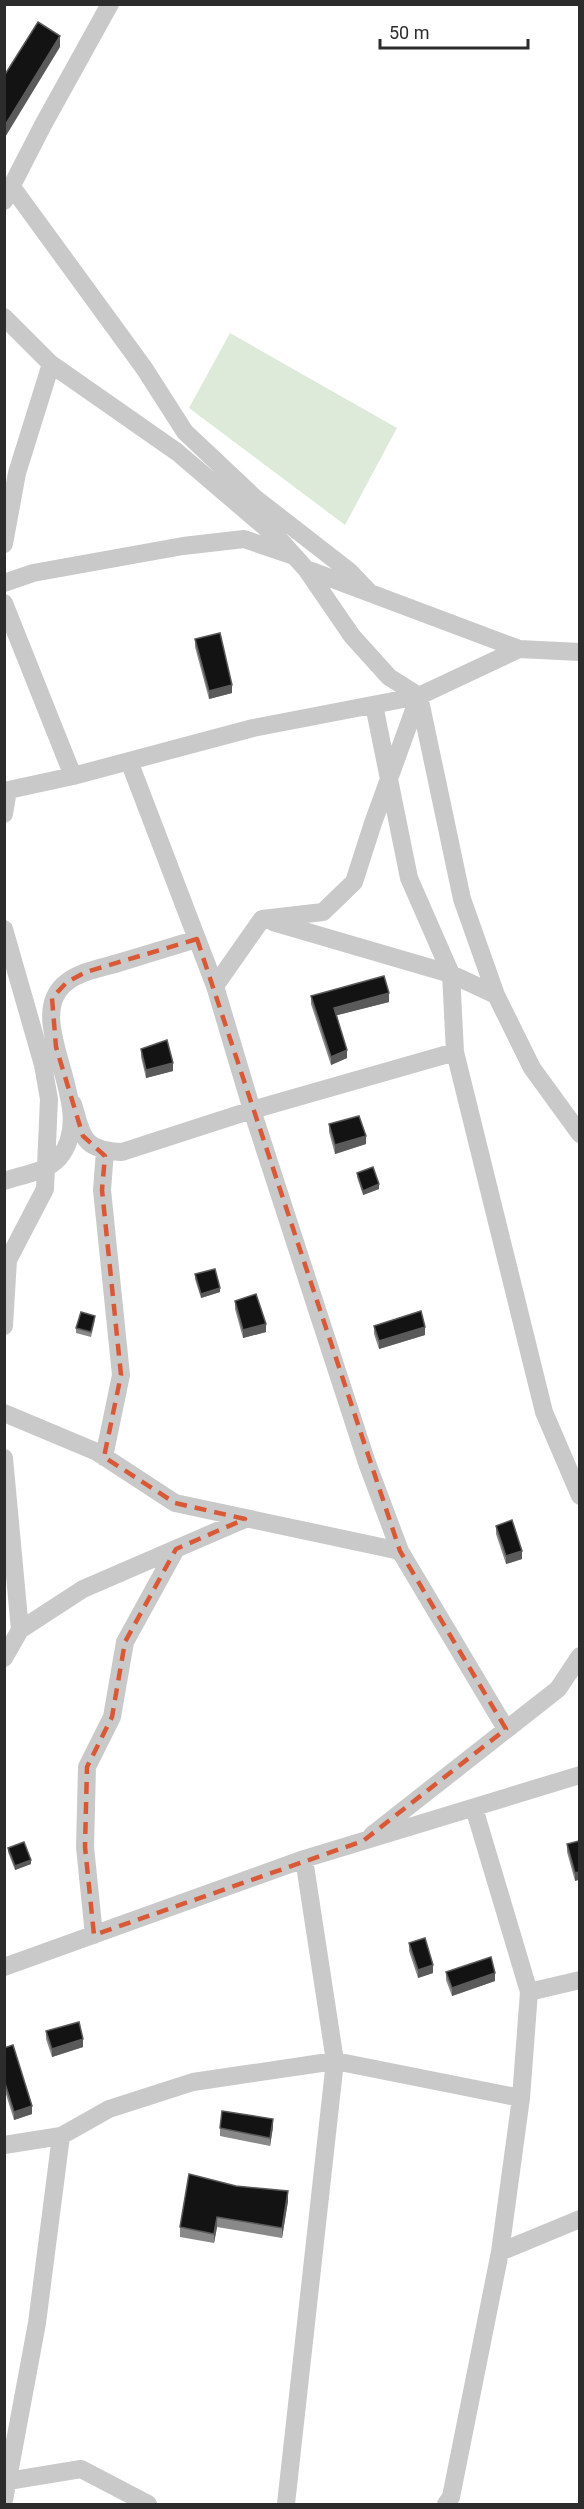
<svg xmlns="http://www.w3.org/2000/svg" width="584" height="2509" viewBox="0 0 584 2509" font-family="Roboto,sans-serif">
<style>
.grass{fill:#dde9d9}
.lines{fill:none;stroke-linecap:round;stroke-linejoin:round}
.street{stroke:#c9c9c9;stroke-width:18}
.wall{fill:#898989}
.shaded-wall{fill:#5a5a5a}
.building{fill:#131313;stroke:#5a5a5a;stroke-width:1.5}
.marked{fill:none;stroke:#d95937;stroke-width:4.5;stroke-dasharray:12 8;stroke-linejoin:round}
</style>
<rect width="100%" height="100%" fill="#fff"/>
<path class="grass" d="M230,333L397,428L345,525L189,408Z"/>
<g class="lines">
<path class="street" d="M12,187L144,368L185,432L255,498L349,571L370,593
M4,201L43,125L110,4
M4,317L51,364L177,452L279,539L306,569L352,636L389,677L419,696L462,899L496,995L532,1068L580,1134
M4,544L17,473L51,364
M306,569L519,649L580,652
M4,583L33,573L183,546L244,539L294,556
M4,603L73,776
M374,705L409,878L451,974L455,1052L544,1412L580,1496
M129,761L215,986L252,1110L367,1463L400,1551
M4,791L73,776L253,728L419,696L519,649
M4,814L8,790
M273,922L451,974L496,995
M4,929L43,1065L49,1099L45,1189L8,1260L4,1326
M215,986L262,919L323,912L354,882L373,823L419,696
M73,1104C83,1138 83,1150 122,1152L252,1110L455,1052
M4,1181C21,1175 47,1172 59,1158C102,1107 18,1019 67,982C81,971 101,968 118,963C144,955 171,947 197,939
M4,1413L97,1452L175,1503L400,1551L506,1729
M104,1457L121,1375L102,1190L105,1151
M4,1458L20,1630L4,1658
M20,1630L83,1589L245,1519
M474,1808L529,1992L580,1980
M372,1835L558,1689L580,1656
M94,1935L85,1847L87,1767L112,1717L125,1642L176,1549
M4,1967L304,1859L580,1775
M4,2145L61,2136L109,2109L193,2082L335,2061L521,2098
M500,2252L580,2219
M8,2481L81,2469L148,2504
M4,2500L37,2323L61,2136
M286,2504L335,2061L304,1859
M446,2504L451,2497L500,2252L521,2098L529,1992"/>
</g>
<path class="wall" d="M195,639L232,693L209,699L195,647Z
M311,996L389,1002L337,1015L347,1058L331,1065L311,1004Z
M141,1049L173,1071L146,1078L141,1057Z
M329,1124L366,1144L335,1154L329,1132Z
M357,1173L379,1189L363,1195L357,1177Z
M195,1274L220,1292L201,1298L195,1279Z
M235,1301L266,1332L243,1338L235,1309Z
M95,1320L91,1337L76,1333V1328Z
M374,1326L425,1335L379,1349L374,1334Z
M496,1526L522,1559L506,1564L496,1534Z
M579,1841L575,1881L567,1852V1844Z
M8,1848L31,1864L15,1870L8,1852Z
M409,1943L433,1973L418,1978L409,1951Z
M446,1972L495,1981L452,1996L446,1980Z
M46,2031L83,2047L52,2057L46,2039Z
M4,2048L32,2114L14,2120L4,2088Z
M273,2127L270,2146L220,2136V2128Z
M236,2186L288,2201L282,2238L217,2227L214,2243L180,2237V2227Z"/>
<path class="shaded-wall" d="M60,36V47L4,139V127Z
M232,685V693L209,699V691Z
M389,993V1002L334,1016V1008Z
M347,1050V1058L331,1065V1057Z
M173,1063V1071L146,1078V1070Z
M366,1136V1144L335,1154V1145Z
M379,1184V1189L363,1195V1191Z
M220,1288V1292L201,1298V1294Z
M266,1324V1332L243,1338V1330Z
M425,1327V1335L379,1349V1341Z
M522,1551V1559L506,1564V1556Z
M31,1860V1864L15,1870V1866Z
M579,1872V1880L575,1881V1873Z
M433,1965V1973L418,1978V1970Z
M495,1973V1981L452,1996V1988Z
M83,2039V2047L52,2057V2049Z
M32,2106V2114L14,2120V2112Z
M273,2119V2127L270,2146V2138Z
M288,2191V2201L282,2238V2228Z
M217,2217V2227L214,2243V2234Z"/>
<path class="building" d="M38,22L60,36L4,127V76Z
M220,633L232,685L209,691L195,639Z
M384,976L389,993L334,1008L347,1050L331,1057L311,996Z
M167,1040L173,1063L146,1070L141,1049Z
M359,1116L366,1136L335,1145L329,1124Z
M373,1167L379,1184L363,1191L357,1173Z
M215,1269L220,1288L201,1294L195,1274Z
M256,1294L266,1324L243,1330L235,1301Z
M421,1311L425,1327L379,1341L374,1326Z
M81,1312L95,1316L91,1332L76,1328Z
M512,1520L522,1551L506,1556L496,1526Z
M579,1841V1872L575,1873L567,1844Z
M24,1842L31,1860L15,1866L8,1848Z
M425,1938L433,1965L418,1970L409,1943Z
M491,1957L495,1973L452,1988L446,1972Z
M79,2022L83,2039L52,2049L46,2031Z
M13,2045L32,2106L14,2112L4,2080V2048Z
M222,2111L273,2119L270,2138L220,2128Z
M189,2174L236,2186L288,2191L282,2228L217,2217L214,2234L180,2227Z"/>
<path class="marked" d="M197,939L400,1551L506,1729L363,1841L94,1935L85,1847L87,1767L112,1717L125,1642L176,1549L245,1519L175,1503L104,1457L121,1375L102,1190L105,1156L83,1136L56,1047L52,998L67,982L86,972Z"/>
<rect width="584" height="2509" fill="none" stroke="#2c2c2c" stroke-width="12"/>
<path d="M380 39v9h148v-9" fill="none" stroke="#2c2c2c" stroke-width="3"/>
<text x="389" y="39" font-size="18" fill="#2c2c2c" stroke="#ffffff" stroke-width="4.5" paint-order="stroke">50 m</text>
</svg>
